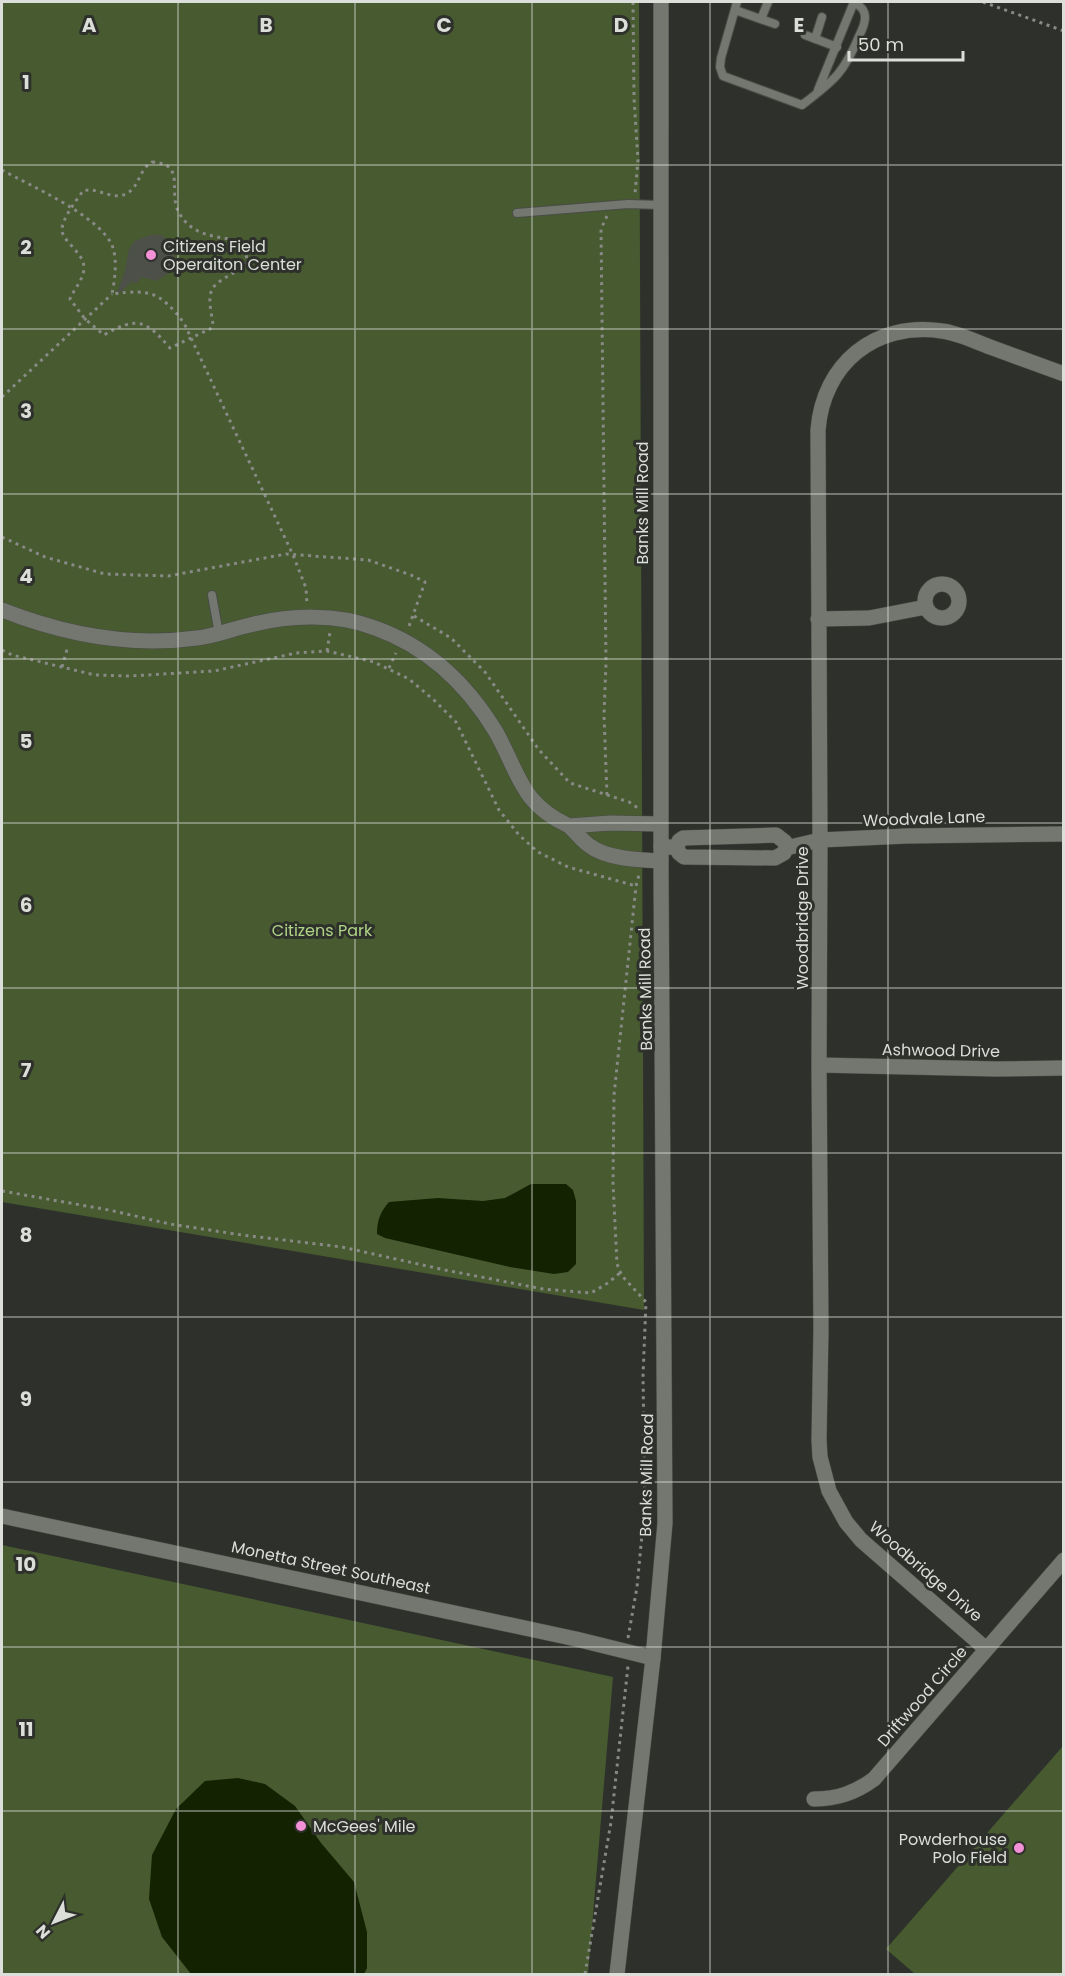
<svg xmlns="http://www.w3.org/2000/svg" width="1065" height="1976" viewBox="0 0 1065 1976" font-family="Poppins,sans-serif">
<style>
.green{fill:#475a30}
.water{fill:#132200}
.building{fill:#4d5049}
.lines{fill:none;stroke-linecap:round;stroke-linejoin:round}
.service-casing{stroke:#4a4c47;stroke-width:10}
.minor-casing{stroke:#4a4c47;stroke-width:16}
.tertiary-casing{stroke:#4a4c47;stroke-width:16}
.path{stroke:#888a85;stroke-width:3;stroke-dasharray:3 4.5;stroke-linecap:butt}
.service{stroke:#737770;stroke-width:8}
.minor{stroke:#737770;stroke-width:15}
.tertiary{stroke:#737770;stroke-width:15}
.grid{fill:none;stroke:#dcdeda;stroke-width:1.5;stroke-opacity:0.55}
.poi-dot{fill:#f391d6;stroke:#2e312b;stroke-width:2}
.labels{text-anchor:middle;stroke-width:6;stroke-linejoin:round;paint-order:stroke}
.poi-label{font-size:16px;fill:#dcdeda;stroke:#2e312b;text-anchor:start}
.street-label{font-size:16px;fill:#dcdeda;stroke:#2e312b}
.park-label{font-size:16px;fill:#b0d486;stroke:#2e312b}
.grid-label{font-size:20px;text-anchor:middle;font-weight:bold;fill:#dcdeda;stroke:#2e312b;stroke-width:6;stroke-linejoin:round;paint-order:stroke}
</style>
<rect width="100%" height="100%" fill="#2e312b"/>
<path class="green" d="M2,2H639L644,1310L2,1202Z
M2,1545L613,1677L588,1974H2Z
M1063,1746V1974H915L886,1949Z"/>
<path class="water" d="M531,1184H566L573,1190L576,1201V1264L568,1272L554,1274L510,1267L385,1238L377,1234C377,1221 380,1212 389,1202L438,1198L483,1201L505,1198Z
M238,1778L265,1784L295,1806L321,1843L354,1882L367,1932V1968L364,1974H191L162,1937L149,1899L152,1855L176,1809L205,1781Z"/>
<path class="building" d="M150,235H162L174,249L175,261L166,275L156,281L142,277L136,284L133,281L116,296L125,271L129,249L135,241Z"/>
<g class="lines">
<g class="service-casing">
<path id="service" d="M737,2L721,58L720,67L723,76L802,105C835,80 844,73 860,34C863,28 867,19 864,12C863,8 857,4 854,2
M735,10L775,24
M761,19L768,2
M805,35L837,47
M815,39L822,17
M818,90L854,2
M517,213L628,204L660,205
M212,595L219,634"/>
</g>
<g class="minor-casing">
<path id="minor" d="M925 601a17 17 0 1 1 34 0a17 17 0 1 1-34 0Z
M2,610C63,634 131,647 197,638C215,636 232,629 250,625C289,615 337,613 375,628C428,647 467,684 496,732C520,775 520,803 569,826
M818,619L869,618L926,607
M661,824L610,823L569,826C576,832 582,841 590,846C607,859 640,860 661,861
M661,846L677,848L679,853L684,857L775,858L784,853L786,848L820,840L906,836L1064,834
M677,848L679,841L683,838L776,835L785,842L786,848
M819,1065L997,1069L1064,1068
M2,1516L576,1639L653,1658
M986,1649L861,1540L846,1522L829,1491L820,1457L819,1440L821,1329L819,1065L820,840L818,430C823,364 875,321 942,331C958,333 974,341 990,347C1014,356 1039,365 1064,374
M814,1799C837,1799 855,1793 874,1779L1064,1560"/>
</g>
<g class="tertiary-casing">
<path id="tertiary" d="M617,1974L653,1658L665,1523L661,869V2"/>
</g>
<path class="path" d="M633,2L634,98L638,160L635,194
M983,2L1064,31
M152,162C189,164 165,194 181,216C193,235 216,237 236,240C268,271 217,272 211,292C208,302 212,315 213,325L210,329L170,348C146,320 137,316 104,335L85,319L70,299C74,289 83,280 84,269C85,252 60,241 62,228C64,216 76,201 83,191C98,186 114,203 129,192C140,184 139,170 152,162Z
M2,170C31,186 95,214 111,243C118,257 115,279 112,294C151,289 160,292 184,323L293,555L306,588L307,605
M2,397L112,294
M2,537L45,557L105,574L168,576L286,554L368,560L411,575L425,582L408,629
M414,616L451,638L485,672L539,750L570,783L629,802L638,808
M2,650L12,655L95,675L130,676L214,671L296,653L327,651L374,662L409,679L435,701L456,722L499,810L519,835L538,852L568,867L636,886
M327,651L330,632
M62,667L68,646
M389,668L396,653
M607,795L604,715L606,663L601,229L607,216
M2,1191L109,1210L170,1224L242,1235L342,1247L445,1270L543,1289L591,1293L608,1283L621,1272
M628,1638L637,1587L645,1503L643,1376L646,1302L622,1276L617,1264L613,1183L614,1095L636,886L639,875
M585,1974L611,1822L628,1666"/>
<use href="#service" class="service"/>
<use href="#minor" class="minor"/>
<use href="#tertiary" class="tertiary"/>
</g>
<path class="grid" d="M178,2V1974M355,2V1974M532,2V1974M710,2V1974M888,2V1974M2,165H1064M2,329H1064M2,494H1064M2,659H1064M2,823H1064M2,988H1064M2,1153H1064M2,1317H1064M2,1482H1064M2,1647H1064M2,1811H1064"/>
<g class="poi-dot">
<circle cx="151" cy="255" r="6"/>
<circle cx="301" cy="1826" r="6"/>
<circle cx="1019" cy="1848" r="6"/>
</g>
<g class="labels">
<g class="poi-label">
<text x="163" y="252">Citizens Field<tspan x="163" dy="18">Operaiton Center</tspan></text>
<text x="313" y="1832">McGees' Mile</text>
<text x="1007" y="1845" text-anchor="end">Powderhouse<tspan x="1007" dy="18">Polo Field</tspan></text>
</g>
<g class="street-label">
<text transform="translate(642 503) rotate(-90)" y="6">Banks Mill Road</text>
<text transform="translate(924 818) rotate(-2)" y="6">Woodvale Lane</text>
<text transform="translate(802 918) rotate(-90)" y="6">Woodbridge Drive</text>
<text transform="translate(645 989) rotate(-91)" y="6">Banks Mill Road</text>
<text transform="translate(941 1050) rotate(1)" y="6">Ashwood Drive</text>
<text transform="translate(646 1475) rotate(-89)" y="6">Banks Mill Road</text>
<text transform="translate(331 1567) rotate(12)" y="6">Monetta Street Southeast</text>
<text transform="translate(926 1571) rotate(41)" y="6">Woodbridge Drive</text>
<text transform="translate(922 1696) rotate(-49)" y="6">Driftwood Circle</text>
</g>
<g class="park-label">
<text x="322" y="936">Citizens Park</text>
</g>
</g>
<g class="grid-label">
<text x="89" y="32">A</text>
<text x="266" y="32">B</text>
<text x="444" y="32">C</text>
<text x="621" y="32">D</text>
<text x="799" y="32">E</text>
<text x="26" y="89">1</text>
<text x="26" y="254">2</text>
<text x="26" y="418">3</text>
<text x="26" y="583">4</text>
<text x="26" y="748">5</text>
<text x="26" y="912">6</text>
<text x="26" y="1077">7</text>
<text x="26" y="1242">8</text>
<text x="26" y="1406">9</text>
<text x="26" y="1571">10</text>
<text x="26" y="1736">11</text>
</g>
<rect width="1065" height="1976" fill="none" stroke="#dcdeda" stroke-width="6"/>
<g transform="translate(54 1922) rotate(228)" stroke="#2e312b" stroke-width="4.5" paint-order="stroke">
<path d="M0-4.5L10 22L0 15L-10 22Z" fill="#dcdeda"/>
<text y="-9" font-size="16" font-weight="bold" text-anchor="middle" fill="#dcdeda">N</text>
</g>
<path d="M849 51v9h114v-9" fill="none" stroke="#dcdeda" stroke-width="3"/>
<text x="858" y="51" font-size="18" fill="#dcdeda" stroke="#2e312b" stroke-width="4.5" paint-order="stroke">50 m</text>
</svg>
